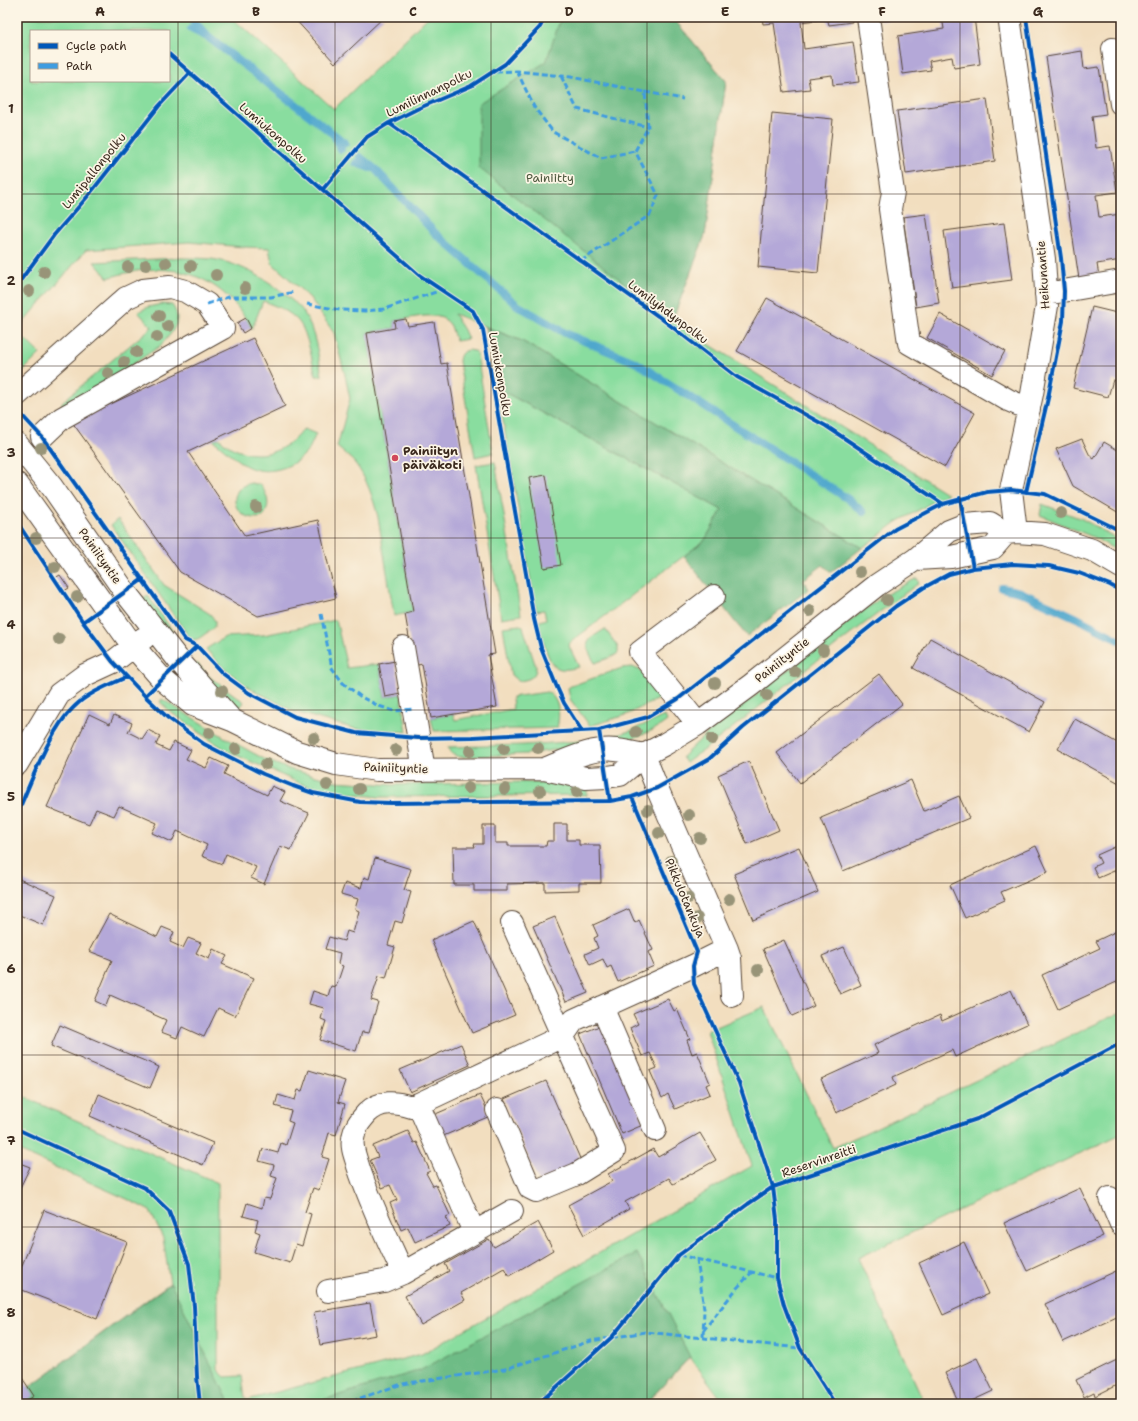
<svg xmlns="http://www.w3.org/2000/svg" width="1138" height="1421" viewBox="0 0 1138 1421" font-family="'Shantell Sans',sans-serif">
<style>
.green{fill:#89dd9f;stroke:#62845e;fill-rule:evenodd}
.forest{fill:#6ebc86;stroke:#547352}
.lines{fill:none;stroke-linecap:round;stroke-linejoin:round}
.stream{stroke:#50a7cd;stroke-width:8}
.building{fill:#b4a8d8}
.minor-casing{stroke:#564536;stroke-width:24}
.minor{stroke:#fff;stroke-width:22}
.quiet{stroke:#3f9ce0;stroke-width:3;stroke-dasharray:6 3;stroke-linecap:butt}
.cycleway-casing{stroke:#fcf5e5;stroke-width:6}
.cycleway{stroke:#0057b8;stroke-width:4}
.tree{fill:#989478}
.grid{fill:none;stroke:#3b2a1e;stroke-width:1;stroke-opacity:0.55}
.poi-dot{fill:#d1495b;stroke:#fcf5e5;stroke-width:1.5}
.labels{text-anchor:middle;stroke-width:3.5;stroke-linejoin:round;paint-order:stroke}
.street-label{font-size:12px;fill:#3b2a1e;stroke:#fcf5e5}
.park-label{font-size:12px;fill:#4e573e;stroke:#fcf5e5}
.poi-label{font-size:12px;font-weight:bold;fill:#3b2a1e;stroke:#fcf5e5;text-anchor:start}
.neatline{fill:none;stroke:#3b2a1e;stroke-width:1.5}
.grid-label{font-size:13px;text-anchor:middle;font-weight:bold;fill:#3b2a1e}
</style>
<rect width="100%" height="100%" fill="#fcf5e5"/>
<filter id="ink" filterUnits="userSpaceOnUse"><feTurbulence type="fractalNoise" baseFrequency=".025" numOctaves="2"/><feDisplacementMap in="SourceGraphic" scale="8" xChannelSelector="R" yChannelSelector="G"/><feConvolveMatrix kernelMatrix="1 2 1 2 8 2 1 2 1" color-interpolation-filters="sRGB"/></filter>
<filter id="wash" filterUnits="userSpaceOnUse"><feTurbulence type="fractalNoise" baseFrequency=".012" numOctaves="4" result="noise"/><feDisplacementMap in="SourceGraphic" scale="16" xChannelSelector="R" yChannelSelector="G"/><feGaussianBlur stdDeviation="0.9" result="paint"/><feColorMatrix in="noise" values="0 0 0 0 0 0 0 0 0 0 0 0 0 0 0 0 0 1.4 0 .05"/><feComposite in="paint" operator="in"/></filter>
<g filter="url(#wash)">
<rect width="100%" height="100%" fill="#f2debf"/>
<path class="green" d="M17,17H231L334,109L428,17H672L726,81L705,235L672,321L948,494L897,522L862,548L522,341L454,314L464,330L468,339L456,341C454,337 453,331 451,326C441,308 410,319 394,321L395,328L367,333L413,612L394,616L378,517C373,498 367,478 354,462C349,457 343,452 337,447L350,399L345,375L334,333L310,298L272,263L269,248L243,247L189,242L86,250L17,330ZM31,31H169V81H31Z
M177,258C188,258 200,258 211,259C237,262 268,279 287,296C292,301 299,305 303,311C315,330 318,354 322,376H316C312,362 308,333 299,322C290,311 276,306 263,301L252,329C221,272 168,258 108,278L94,262Z
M162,304L172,305C184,321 172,333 160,346L64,411L62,405V402L152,327L138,312L148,307Z
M25,339L40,354L19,375L17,374V346Z
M469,350L474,351L477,354L493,453L475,457L459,361C460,354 462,351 469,350Z
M498,392L508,394L722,510L705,540L568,644L579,667C556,673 552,668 545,647C542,639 540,631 538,622L546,619L544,610L536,611Z
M304,429L316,434C313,440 310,449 306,453C290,470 263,477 243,464C233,457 223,448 213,440L219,438C236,456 267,460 288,444C294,440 299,434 304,429Z
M495,462L521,615L501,618L476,465Z
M251,483L261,485C268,497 271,505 263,517C233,524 224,488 251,483Z
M1042,504L1082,519L1121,541V553L1095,538L1040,515Z
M118,519L164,585L210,614C219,624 215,628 205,634C200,638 197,640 191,640L111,525Z
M917,578L919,583C839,640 765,705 686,763L682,757L702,738L855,617L885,595Z
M148,596L176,636L175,640L140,601Z
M336,620L347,668L379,664L385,697L401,694L407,732L356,729L295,712L248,687L222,667L206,649L225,637L264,635Z
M520,625L523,627L536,667C536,678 528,680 518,681L511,675L503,627Z
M605,629L618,647V653L614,656L595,663C582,642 586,641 605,629Z
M197,663L211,678L244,702L237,712L191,669Z
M631,667L640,670L647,678L660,698L626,715L590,726L570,699L568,688L571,686L622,668Z
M547,692C560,699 560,715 557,728L434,731L431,718L453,714L455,720L513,709L512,697Z
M162,699L224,737L266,760L289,769L335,781L393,785L524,782L587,787V795L379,797L337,792L304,785L227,751L172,713L160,702Z
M664,716L666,718L667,721C652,733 633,738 615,743L613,736L630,731Z
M581,741V746L527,754L459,757L452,754L448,747L524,745Z
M764,1007L833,1148L1121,1012V1134L858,1258L925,1404H725L690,1357L645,1404H17V1396L170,1283L163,1238L150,1211L127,1199L17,1150V1094L218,1183V1370L225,1377L242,1376L245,1398L247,1400L422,1354L752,1166L707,1031Z"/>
<path class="forest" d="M561,17H672L726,81L705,235L672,321L479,168V103L546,62Z
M486,327L522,341L862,548L831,572L823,565L803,580L809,589L747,636L735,622L684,556L705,540L722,510L508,394L498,392Z
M637,1253L690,1357L645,1404H310L421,1370Z
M171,1283L230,1404H17V1396Z"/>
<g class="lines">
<path class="stream" d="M193,20L208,37L345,143
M191,29L205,36
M334,135L341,149
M360,157L375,169L436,234L517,305L565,333L637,363L848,499L863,512
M356,163L370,168
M1002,588L1020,592L1077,618L1121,641"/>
</g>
<g id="blocks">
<path class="building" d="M293,17H384L335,63Z
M762,17H817V20L801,22L804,49L853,42L859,82L833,85L832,75L808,78L810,89L784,92L774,23L763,24Z
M827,17H851L852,22L829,25Z
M880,17H899L900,18L881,21Z
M942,17H974L980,64L954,68L952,57L929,61L931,70L903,74L898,36L944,29Z
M1082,51L1084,69L1099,67L1106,114L1092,116L1096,148L1110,146L1117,192L1096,195L1099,217L1121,214V260L1097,264L1099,276L1079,279L1046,57Z
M987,99L995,161L906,174L897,111Z
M772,113L833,119L818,273L758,267Z
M926,214L939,303L916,307L903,217Z
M1004,223L1012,280L952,288L944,231Z
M767,298L975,413L945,467L737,351Z
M1092,307L1121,314V382L1113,380L1108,397L1073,388Z
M940,314L1005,351L992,375L927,338Z
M246,318L251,328L243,333L237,323Z
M406,319L408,326L434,322L441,364L447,363L495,654L488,655L497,707L431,718L422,664L414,666L405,614L413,612L367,333L395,328L394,321Z
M253,338L285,406L188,452L245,536L318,520L336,598L258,616L180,572L72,422Z
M1082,439L1090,456L1094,459L1104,442L1121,452V514L1073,486L1056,449Z
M546,475L561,565L544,568L529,478Z
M60,575L69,588L64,591L55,578Z
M930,638L1045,702L1029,732L913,668Z
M395,661L401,694L385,697L379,664Z
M879,674L902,704L800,783L777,753Z
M89,714L110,724L114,715L132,723L128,732L142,739L148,730L160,736L156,745L169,751L174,742L191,750L186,759L206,768L211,758L228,766L224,774L267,795L272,786L285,792L280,801L309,813L291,850L280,846L264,884L251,878L256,867L226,854L222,864L202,856L207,845L177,831L172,842L152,833L157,823L119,806L114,816L96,809L89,824L47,807Z
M1075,719L1121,745V784L1058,749Z
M749,761L779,830L747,844L718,775Z
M911,780L924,811L959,796L969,818L843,871L821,818Z
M554,824H567V840H579V845H600L601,883H579V890L545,891V883L507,884V891H474V885H454L453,847H475L474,844H483V826H495V843H508V846H546L547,841H554Z
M1036,846L1048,872L1001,892L1005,900L965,918L950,885Z
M1117,846L1121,854V868L1098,878L1093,867L1101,863L1097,855Z
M799,847L818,892L753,920L734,874Z
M375,858L411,869L404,890L411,892L402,923L395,921L388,945L395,947L386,978L379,976L371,1000L378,1002L369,1033L362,1032L356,1051L320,1040L326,1021L321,1019L324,1008L309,1004L313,991L328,996L331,986L336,987L343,966L338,964L340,953L325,949L329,937L344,941L347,931L353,933L359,911L355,909L358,899L341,894L345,883L361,888L364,877L369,879Z
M19,879L56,895L43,925L17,914V884Z
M629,909L635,923L639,920L653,950L648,952L654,966L618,982L611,966L607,968L603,959L590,965L585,954L598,948L594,938L598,936L593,925Z
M109,914L157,937L162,927L174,932L170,942L183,948L188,938L201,943L196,953L209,959L213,949L227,956L222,964L254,978L235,1016L218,1008L204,1037L182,1027L177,1038L161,1032L166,1020L110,995L106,1006L95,1001L112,960L89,951Z
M555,917L588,993L566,1002L533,926Z
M474,921L515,1015L472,1033L431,940Z
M1121,929V973L1119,974L1121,980L1058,1009L1042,975L1100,948L1096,941Z
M784,940L814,1006L792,1016L763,949Z
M844,947L861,985L840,994L822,956Z
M1011,990L1027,1024L955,1057L952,1050L893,1077L896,1085L836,1113L821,1079L878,1053L874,1045L940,1015L942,1021Z
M668,999L674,1011L677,1009L690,1039L687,1040L692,1054L697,1052L710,1083L706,1085L710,1094L675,1109L668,1094L662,1098L650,1071L657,1068L650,1053L642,1056L630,1028L638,1024L633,1014Z
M60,1025L159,1067L150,1088L51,1046Z
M602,1025L645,1124L622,1134L580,1034Z
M461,1044L470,1065L410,1092L400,1070Z
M309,1070L345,1081L338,1102L345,1104L336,1135L329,1133L322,1157L329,1159L319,1190L313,1188L305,1212L311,1214L302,1246L296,1244L290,1263L254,1252L260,1233L255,1231L258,1220L243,1216L247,1203L262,1208L264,1198L270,1199L277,1178L271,1176L274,1165L259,1161L263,1149L278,1153L281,1143L286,1145L293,1123L288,1121L291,1111L275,1106L278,1095L295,1100L298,1090L302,1091Z
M546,1081L582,1163L539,1182L504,1099Z
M99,1094L213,1143L203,1165L90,1116Z
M480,1095L490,1116L441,1137L431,1116Z
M408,1131L414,1143L417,1142L430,1171L426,1173L433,1186L436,1185L450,1215L446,1217L450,1226L415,1242L408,1227L401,1230L390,1203L397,1200L390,1185L382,1188L370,1160L378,1157L373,1146Z
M700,1133L716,1160L673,1184L669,1178L625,1202L629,1209L584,1235L568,1205L612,1181L608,1174L653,1149L658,1157Z
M17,1162L30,1167L17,1194Z
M1080,1188L1103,1236L1027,1271L1004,1223Z
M44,1210L127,1242L97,1319L17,1288V1278Z
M538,1222L553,1250L509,1276L504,1268L461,1293L465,1300L421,1325L405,1296L449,1271L445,1264L489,1239L494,1247Z
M964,1242L988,1294L943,1315L919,1263Z
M1116,1271L1121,1282V1315L1063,1342L1045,1304Z
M370,1303L376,1335L320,1345L314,1312Z
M977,1358L993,1391L965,1404H959L945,1373Z
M1121,1358V1383L1095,1396L1094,1392L1084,1397L1076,1380Z
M17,1370L34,1396L21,1404H17Z"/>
</g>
</g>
<g filter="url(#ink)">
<use href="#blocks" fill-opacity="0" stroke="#564536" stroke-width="1"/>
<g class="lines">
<g class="minor-casing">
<path id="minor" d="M868,17L893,192L890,209L909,343L1008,400L1029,409
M1009,17L1044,259L1047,306L1032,394L1011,490L1016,532
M1113,49L1121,104
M1046,294L1121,281
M17,395L126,298L143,290L170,287L185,291L207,304L223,328L62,418L42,437
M17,444L52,487L125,592L155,630L180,662L229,717
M17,484L133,646L162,679L193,705L232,720L297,752L336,764L377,770L544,769L586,778L607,777L620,775L644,755L665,744L698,724L751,685L877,585L916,559L949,531L964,525L990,523L1006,533L1016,532L1045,534L1092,550L1121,567
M916,559L951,557L993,548L1006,533
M403,647L424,770
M698,724L640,652L714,596
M644,755L657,788L727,949L730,958L732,996
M17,764L59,694L85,675L113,662L144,638
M544,769C566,761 591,747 616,750C625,751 635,753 644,755
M602,1007L655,1130
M418,1104L474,1232
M497,1110L530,1188L536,1191L577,1174L614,1151L512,923
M1110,1198L1121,1224
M403,1273C387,1238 370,1203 358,1166C356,1158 351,1148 353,1139C354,1128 360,1121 367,1113C380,1100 396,1102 412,1107L563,1036L574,1020L693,966L727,949
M328,1291L384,1281L403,1273L512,1211"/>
</g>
<use href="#minor" class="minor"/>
<path class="quiet" d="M517,71L534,107L553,132L601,158L635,151
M496,72L517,71L571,77L645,92L648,127L635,151
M561,76L577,109L648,127
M645,92L683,99
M581,261L650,215L658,195L635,151
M207,304L228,297H271L294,292
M307,304L340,310L365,311L384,309L442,290
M321,614L332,668L343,683L361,697L379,706L394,711L414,709
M679,1255L777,1278
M697,1259L704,1309L703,1338
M703,1331L737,1288L752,1272
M343,1404L402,1384L505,1369L591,1341L646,1332L800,1348"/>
<g class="cycleway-casing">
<path id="cycleway" d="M1026,17L1061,258L1064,291L1063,321L1048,398L1026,492
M169,54L419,275L473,311L483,330L534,619L541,648L556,685L564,703L582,731
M389,123L658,316L737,377L826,426L943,504
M323,189L367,137L389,123L417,109L471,86L505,64L540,27L545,17
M17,285L54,235L88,196L159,106L190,73
M17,410L42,437L185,640L197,646L222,673L249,693L295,717L356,733L418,738L473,737L599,730L648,717L678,699L895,529L943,504L987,492L1011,490L1045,494L1121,531
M960,498L973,568
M17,522L83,622L113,662L145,696L168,718L204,744L263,774L293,786L313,793L339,798L360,802L391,803L610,801L632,797L657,788L709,759L743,728L896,606L923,588L949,574L973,568L1013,564L1049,566L1079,573L1110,585L1121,591
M83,622L143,579
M145,696L197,646
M599,730L610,801
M632,797L697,952L693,966L694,984L739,1083L773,1187L777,1220V1278L784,1305L800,1348L835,1404
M17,814C31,783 49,730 74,707C88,693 109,685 127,677
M17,1129L145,1188L169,1211L189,1264L194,1306L197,1377L200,1404
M538,1404L612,1337L679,1255L748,1204L773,1187L977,1119L1121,1043"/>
</g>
<use href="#cycleway" class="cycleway"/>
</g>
<g class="tree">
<circle cx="166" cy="263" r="6"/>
<circle cx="146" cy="265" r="6"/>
<circle cx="191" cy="266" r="6"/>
<circle cx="128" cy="267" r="6"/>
<circle cx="44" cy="272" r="6"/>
<circle cx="216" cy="275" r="6"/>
<circle cx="245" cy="288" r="6"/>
<circle cx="29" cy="291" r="6"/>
<circle cx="159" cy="316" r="6"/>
<circle cx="168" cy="326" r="6"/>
<circle cx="157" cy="337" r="6"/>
<circle cx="136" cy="352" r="6"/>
<circle cx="124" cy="362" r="6"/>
<circle cx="108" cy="373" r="6"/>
<circle cx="41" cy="448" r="6"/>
<circle cx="256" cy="507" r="6"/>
<circle cx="1061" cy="513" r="6"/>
<circle cx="36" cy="538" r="6"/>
<circle cx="55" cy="567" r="6"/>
<circle cx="860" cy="572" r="6"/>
<circle cx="77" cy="597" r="6"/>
<circle cx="887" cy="600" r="6"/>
<circle cx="810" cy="611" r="6"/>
<circle cx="59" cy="639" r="6"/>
<circle cx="823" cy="650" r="6"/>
<circle cx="795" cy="672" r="6"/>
<circle cx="715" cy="683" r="6"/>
<circle cx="222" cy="691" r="6"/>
<circle cx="767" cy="695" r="6"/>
<circle cx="636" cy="732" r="6"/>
<circle cx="209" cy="733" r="6"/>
<circle cx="314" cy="738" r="6"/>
<circle cx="712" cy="739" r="6"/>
<circle cx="538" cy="748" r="6"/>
<circle cx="236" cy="749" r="6"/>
<circle cx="504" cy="749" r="6"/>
<circle cx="396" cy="750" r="6"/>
<circle cx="470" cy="751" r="6"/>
<circle cx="266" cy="764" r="6"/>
<circle cx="327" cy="785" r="6"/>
<circle cx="468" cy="788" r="6"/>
<circle cx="359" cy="789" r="6"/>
<circle cx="505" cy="789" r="6"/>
<circle cx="540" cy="791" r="6"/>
<circle cx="577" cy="792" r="6"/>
<circle cx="648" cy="810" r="6"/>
<circle cx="689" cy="815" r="6"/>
<circle cx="659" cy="833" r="6"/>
<circle cx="700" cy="838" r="6"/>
<circle cx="671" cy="861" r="6"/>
<circle cx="688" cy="898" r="6"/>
<circle cx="729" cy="899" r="6"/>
<circle cx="697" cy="918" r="6"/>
<circle cx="758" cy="970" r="6"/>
</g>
</g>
<path class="grid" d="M178,17V1404M335,17V1404M491,17V1404M647,17V1404M803,17V1404M960,17V1404M17,194H1121M17,366H1121M17,538H1121M17,710H1121M17,883H1121M17,1055H1121M17,1227H1121"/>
<circle class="poi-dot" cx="395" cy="458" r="4"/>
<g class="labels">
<g class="street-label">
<text transform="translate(429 93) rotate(-26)" y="4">Lumilinnanpolku</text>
<text transform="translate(273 133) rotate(41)" y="4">Lumiukonpolku</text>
<text transform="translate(94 171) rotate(-51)" y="4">Lumipallonpolku</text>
<text transform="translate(1043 275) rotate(-94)" y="4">Heikunantie</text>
<text transform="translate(668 312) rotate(37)" y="4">Lumilyhdynpolku</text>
<text transform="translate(500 374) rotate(80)" y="4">Lumiukonpolku</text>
<text transform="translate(100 556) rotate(55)" y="4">Painiityntie</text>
<text transform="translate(782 660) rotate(-38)" y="4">Painiityntie</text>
<text transform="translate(396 768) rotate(2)" y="4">Painiityntie</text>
<text transform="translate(685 898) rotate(67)" y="4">Pikkulotankuja</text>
<text transform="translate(819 1161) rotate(-19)" y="4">Reservinreitti</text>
</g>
<g class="park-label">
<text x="550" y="182">Painiitty</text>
</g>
<g class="poi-label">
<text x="403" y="455">Painiityn<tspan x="403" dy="14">päiväkoti</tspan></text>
</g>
</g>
<rect width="1138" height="1421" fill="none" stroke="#fcf5e5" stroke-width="44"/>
<rect x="30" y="30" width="140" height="52" fill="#fcf5e5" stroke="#afa495"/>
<rect x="38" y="43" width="20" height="6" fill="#0057b8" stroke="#afa495"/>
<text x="66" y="50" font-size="12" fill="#3b2a1e">Cycle path</text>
<rect x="38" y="63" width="20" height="6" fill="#3f9ce0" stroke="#afa495"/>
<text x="66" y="70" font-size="12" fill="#3b2a1e">Path</text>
<rect x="22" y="22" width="1094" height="1377" class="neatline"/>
<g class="grid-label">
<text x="100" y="16">A</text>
<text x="256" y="16">B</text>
<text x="413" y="16">C</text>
<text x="569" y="16">D</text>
<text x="725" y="16">E</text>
<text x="882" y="16">F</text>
<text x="1038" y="16">G</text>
<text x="11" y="113">1</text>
<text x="11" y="285">2</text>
<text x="11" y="457">3</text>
<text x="11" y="629">4</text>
<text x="11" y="801">5</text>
<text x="11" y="973">6</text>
<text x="11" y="1145">7</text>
<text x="11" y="1317">8</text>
</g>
</svg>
